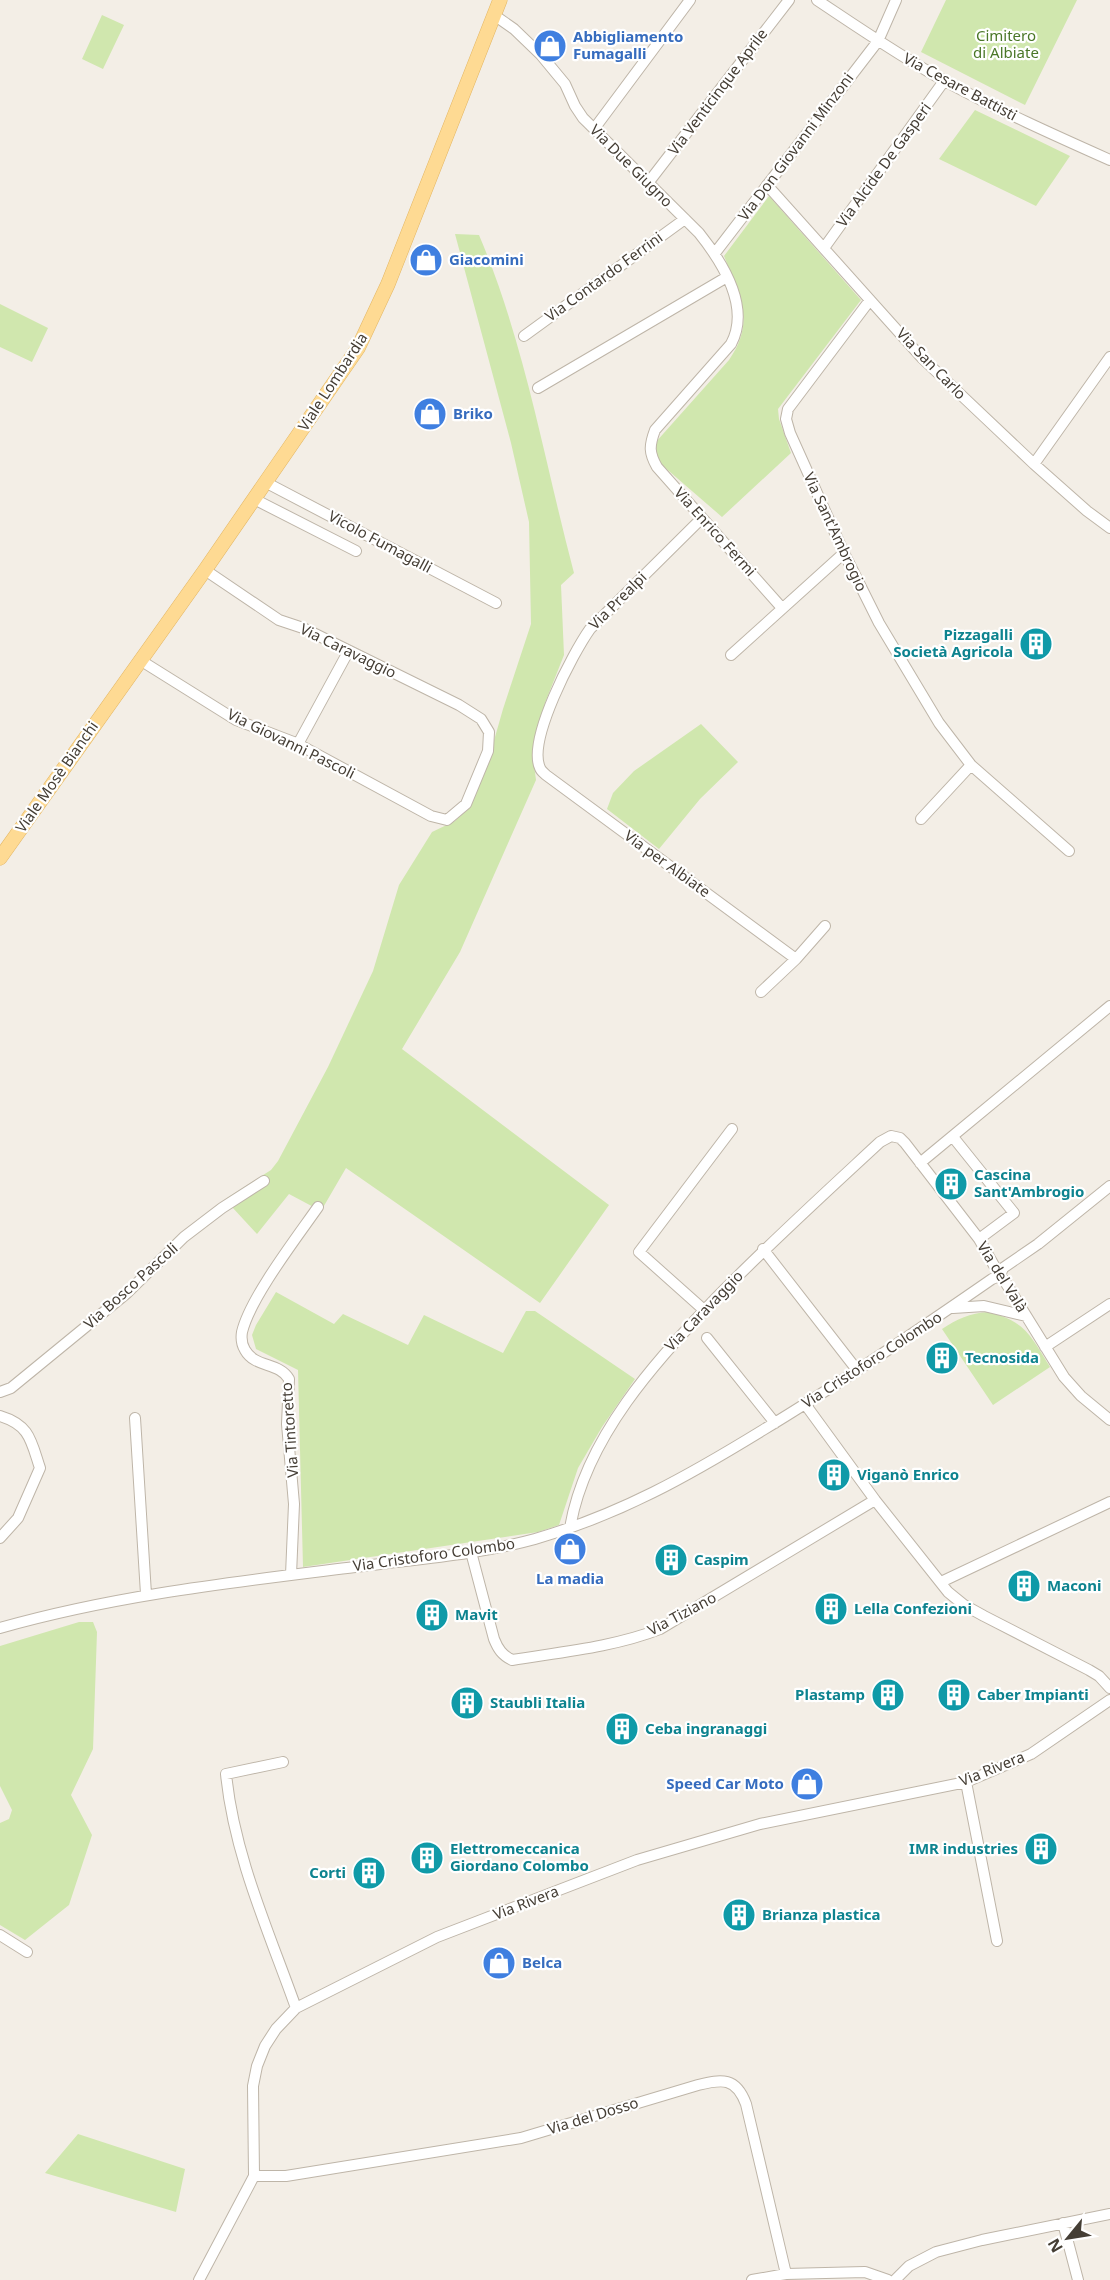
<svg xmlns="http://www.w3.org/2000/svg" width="1110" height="2280" viewBox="0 0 1110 2280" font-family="'Noto Sans',sans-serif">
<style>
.green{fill:#d0e7ae}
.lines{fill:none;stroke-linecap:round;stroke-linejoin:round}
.minor-casing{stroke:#beb5a8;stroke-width:12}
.major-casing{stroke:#e3b663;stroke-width:15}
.minor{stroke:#fff;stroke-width:10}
.major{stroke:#feda93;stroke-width:14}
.labels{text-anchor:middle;stroke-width:4.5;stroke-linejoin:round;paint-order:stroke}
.park-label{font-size:15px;fill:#4a7728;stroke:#fff}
.shop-label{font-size:15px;font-weight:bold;fill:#366cbe;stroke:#fff;text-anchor:start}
.street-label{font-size:15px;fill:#453e35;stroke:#fff}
.culture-label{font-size:15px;font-weight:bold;fill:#0d838f;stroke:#fff;text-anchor:start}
</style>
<rect width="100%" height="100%" fill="#f3eee6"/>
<path class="green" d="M946,0H1077L1025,105L921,52Z
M102,15L124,25L103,69L82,59Z
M975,110L1070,156L1036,206L939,159Z
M769,196L861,300L778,409L779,419L791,453L722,517L655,459V443L729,360C756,321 740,296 724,256Z
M455,234L479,235C525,343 544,460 574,573L561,585L564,655L545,703L537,738L534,765L536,780L460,952L402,1049L609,1205L540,1303L346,1168L321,1211L289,1194L257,1234L232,1207L227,1198L271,1170L278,1161L328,1067L373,971L399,885L432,832L455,821L468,809L485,772L503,709L531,624L529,522L511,443Z
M0,304L48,328L32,362L0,347Z
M701,724L738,762L700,799L659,849L607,809L613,793L634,771Z
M276,1292L334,1324L343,1314L408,1345L424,1315L503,1353L526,1311H535L635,1379L602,1427L578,1468L559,1525L538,1532L303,1567L298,1370L256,1349L252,1335L256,1325Z
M988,1312C1026,1321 1031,1337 1050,1367L993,1405L942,1329C957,1319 970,1313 988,1312Z
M79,1622H93L97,1632L93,1749L71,1795L92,1835L69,1905L25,1940L0,1925V1823L9,1819L12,1810L0,1786V1646Z
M78,2134L185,2169L176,2212L45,2173Z"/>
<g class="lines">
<g class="minor-casing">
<path id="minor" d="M817,0C859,28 901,57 945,81C998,110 1054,135 1110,160
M494,15L514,29L541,55L565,84L575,106L583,118L699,233C723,263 751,307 731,344L655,430C649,446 649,453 657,467L782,608
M594,129L690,0
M648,183L789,0
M767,185L922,358L1034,464L1087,511L1110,528
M824,248L944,81
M715,253L878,41L896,0
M870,300L788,409L786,419L790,433L844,553L879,623L939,723L971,765L1069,851
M524,336L685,219
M538,388L727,277
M1034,464L1110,357
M265,482L496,603
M254,499L356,551
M702,518L590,629C573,653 527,740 540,768C541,771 544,773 546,775L796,959
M731,655L844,553
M140,660L236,720L296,743L431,816L447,820L466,804L488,751L489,732L481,719L459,705L303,628L279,620L205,570
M298,744L348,652
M921,819L971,765
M761,992L796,959L825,926
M953,1137L1014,1213L979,1239
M920,1163L1110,1006
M763,1249L857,1370
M1000,1276L1003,1268L1038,1244L1110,1186
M953,1308L984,1306L1026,1316
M704,1310L639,1252L732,1129
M707,1338L775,1423
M1045,1347L1110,1304
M0,1392L11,1388L127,1293L184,1237L222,1208L264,1181
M805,1404L875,1500L948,1592L964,1605L984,1616L1089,1670L1099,1676L1110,1688
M0,1416C30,1425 31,1441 40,1468L18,1518L0,1538
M135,1418L146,1594
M570,1528C585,1438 657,1359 718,1296C770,1243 825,1193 880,1142L891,1136L900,1138L905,1143L979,1239L1000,1276L1004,1280L1064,1377L1081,1396L1110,1420
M471,1552L494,1639C498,1649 502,1655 512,1660C561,1652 614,1647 660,1629L875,1500
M291,1575L294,1504L287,1424L289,1379C279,1362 255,1368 245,1350C242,1345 241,1338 242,1332C250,1298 297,1237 318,1207
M941,1582L1110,1502
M0,1628C116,1595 235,1582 355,1567C415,1559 477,1555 535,1539C621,1514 688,1476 763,1430C841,1383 917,1331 992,1279L1000,1276
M283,1762L226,1774C234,1855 269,1932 296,2008
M966,1782L997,1941
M0,1935L27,1952
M254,2176H286L521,2138L698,2085C722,2079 736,2077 746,2104L786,2274
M1063,2223L1078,2280
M199,2280L254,2176L253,2086L257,2066L265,2046L276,2029L296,2008L437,1937L637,1860L760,1824L966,1782L1031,1754L1110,1700
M752,2280L786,2274L865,2272L888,2280
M895,2280L909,2266L936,2252L982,2240L1110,2214"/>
</g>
<g class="major-casing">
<path id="major" d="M0,858L205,570L358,348L388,284L500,0"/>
</g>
<use href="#minor" class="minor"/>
<use href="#major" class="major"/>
</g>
<defs>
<g id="shop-disc" transform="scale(1.725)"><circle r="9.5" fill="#3f7fe0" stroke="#fff"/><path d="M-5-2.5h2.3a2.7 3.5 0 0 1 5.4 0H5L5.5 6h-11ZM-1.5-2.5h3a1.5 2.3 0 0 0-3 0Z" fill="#fff"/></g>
<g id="building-disc" transform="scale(1.725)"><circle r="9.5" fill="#0f9aa8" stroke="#fff"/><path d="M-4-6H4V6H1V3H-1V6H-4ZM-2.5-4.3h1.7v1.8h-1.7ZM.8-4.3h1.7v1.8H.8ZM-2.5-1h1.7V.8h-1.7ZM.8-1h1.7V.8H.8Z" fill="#fff"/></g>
</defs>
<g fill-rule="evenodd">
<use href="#shop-disc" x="550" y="46"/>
<use href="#shop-disc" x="426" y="260"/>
<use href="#shop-disc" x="430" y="414"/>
<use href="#building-disc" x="1036" y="644"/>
<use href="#building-disc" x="951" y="1184"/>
<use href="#building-disc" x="942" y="1358"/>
<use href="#building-disc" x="834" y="1475"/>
<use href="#shop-disc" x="570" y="1549"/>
<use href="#building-disc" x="671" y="1560"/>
<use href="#building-disc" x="1024" y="1586"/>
<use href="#building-disc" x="831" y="1609"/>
<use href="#building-disc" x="432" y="1615"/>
<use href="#building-disc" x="888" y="1695"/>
<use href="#building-disc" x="954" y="1695"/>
<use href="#building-disc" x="467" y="1703"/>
<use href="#building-disc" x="622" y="1729"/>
<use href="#shop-disc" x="807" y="1784"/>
<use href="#building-disc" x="1041" y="1849"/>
<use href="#building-disc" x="427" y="1858"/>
<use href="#building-disc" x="369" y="1873"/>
<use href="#building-disc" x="739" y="1915"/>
<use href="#shop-disc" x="499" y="1963"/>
</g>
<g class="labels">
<g class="park-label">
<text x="1006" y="41">Cimitero<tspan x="1006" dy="17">di Albiate</tspan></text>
</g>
<g class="shop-label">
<text x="573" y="42">Abbigliamento<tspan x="573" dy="17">Fumagalli</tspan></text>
<text x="449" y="265">Giacomini</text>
<text x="453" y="419">Briko</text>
<text x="570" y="1584" text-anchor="middle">La madia</text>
<text x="784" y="1789" text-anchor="end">Speed Car Moto</text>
<text x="522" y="1968">Belca</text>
</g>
<g class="street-label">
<text transform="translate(960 87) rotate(28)" y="5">Via Cesare Battisti</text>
<text transform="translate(718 92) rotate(-53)" y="5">Via Venticinque Aprile</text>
<text transform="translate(796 147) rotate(-53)" y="5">Via Don Giovanni Minzoni</text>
<text transform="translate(884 165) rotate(-54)" y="5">Via Alcide De Gasperi</text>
<text transform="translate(631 166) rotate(45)" y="5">Via Due Giugno</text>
<text transform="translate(604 277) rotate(-36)" y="5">Via Contardo Ferrini</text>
<text transform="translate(931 364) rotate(46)" y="5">Via San Carlo</text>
<text transform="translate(333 382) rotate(-57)" y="5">Viale Lombardia</text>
<text transform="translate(715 532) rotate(48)" y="5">Via Enrico Fermi</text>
<text transform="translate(835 532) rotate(65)" y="5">Via Sant'Ambrogio</text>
<text transform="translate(380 542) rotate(28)" y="5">Vicolo Fumagalli</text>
<text transform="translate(618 601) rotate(-45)" y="5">Via Prealpi</text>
<text transform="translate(348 651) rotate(26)" y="5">Via Caravaggio</text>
<text transform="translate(291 744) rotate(26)" y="5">Via Giovanni Pascoli</text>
<text transform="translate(57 777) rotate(-55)" y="5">Viale Mosè Bianchi</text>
<text transform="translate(667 864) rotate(36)" y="5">Via per Albiate</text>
<text transform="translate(1002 1277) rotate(58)" y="5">Via del Valà</text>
<text transform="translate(131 1286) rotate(-42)" y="5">Via Bosco Pascoli</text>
<text transform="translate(704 1311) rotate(-46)" y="5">Via Caravaggio</text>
<text transform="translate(872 1360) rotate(-33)" y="5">Via Cristoforo Colombo</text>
<text transform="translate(290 1430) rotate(-94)" y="5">Via Tintoretto</text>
<text transform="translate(434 1555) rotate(-8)" y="5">Via Cristoforo Colombo</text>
<text transform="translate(682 1614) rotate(-28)" y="5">Via Tiziano</text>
<text transform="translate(992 1769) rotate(-22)" y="5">Via Rivera</text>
<text transform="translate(526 1903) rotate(-21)" y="5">Via Rivera</text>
<text transform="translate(593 2116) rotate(-17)" y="5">Via del Dosso</text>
</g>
<g class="culture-label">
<text x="1013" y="640" text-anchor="end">Pizzagalli<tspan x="1013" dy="17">Società Agricola</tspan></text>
<text x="974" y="1180">Cascina<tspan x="974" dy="17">Sant'Ambrogio</tspan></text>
<text x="965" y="1363">Tecnosida</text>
<text x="857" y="1480">Viganò Enrico</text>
<text x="694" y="1565">Caspim</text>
<text x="1047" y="1591">Maconi</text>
<text x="854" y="1614">Lella Confezioni</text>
<text x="455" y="1620">Mavit</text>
<text x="865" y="1700" text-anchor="end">Plastamp</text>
<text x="977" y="1700">Caber Impianti</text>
<text x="490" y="1708">Staubli Italia</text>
<text x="645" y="1734">Ceba ingranaggi</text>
<text x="450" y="1854">Elettromeccanica<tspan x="450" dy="17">Giordano Colombo</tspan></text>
<text x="1018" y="1854" text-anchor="end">IMR industries</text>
<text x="346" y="1878" text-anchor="end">Corti</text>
<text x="762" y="1920">Brianza plastica</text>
</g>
</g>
<g transform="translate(1068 2238) rotate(240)" stroke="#ffffff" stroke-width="4.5" paint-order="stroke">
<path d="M0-4.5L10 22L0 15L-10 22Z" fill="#453e35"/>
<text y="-9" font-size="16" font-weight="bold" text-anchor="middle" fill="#453e35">N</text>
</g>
</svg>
